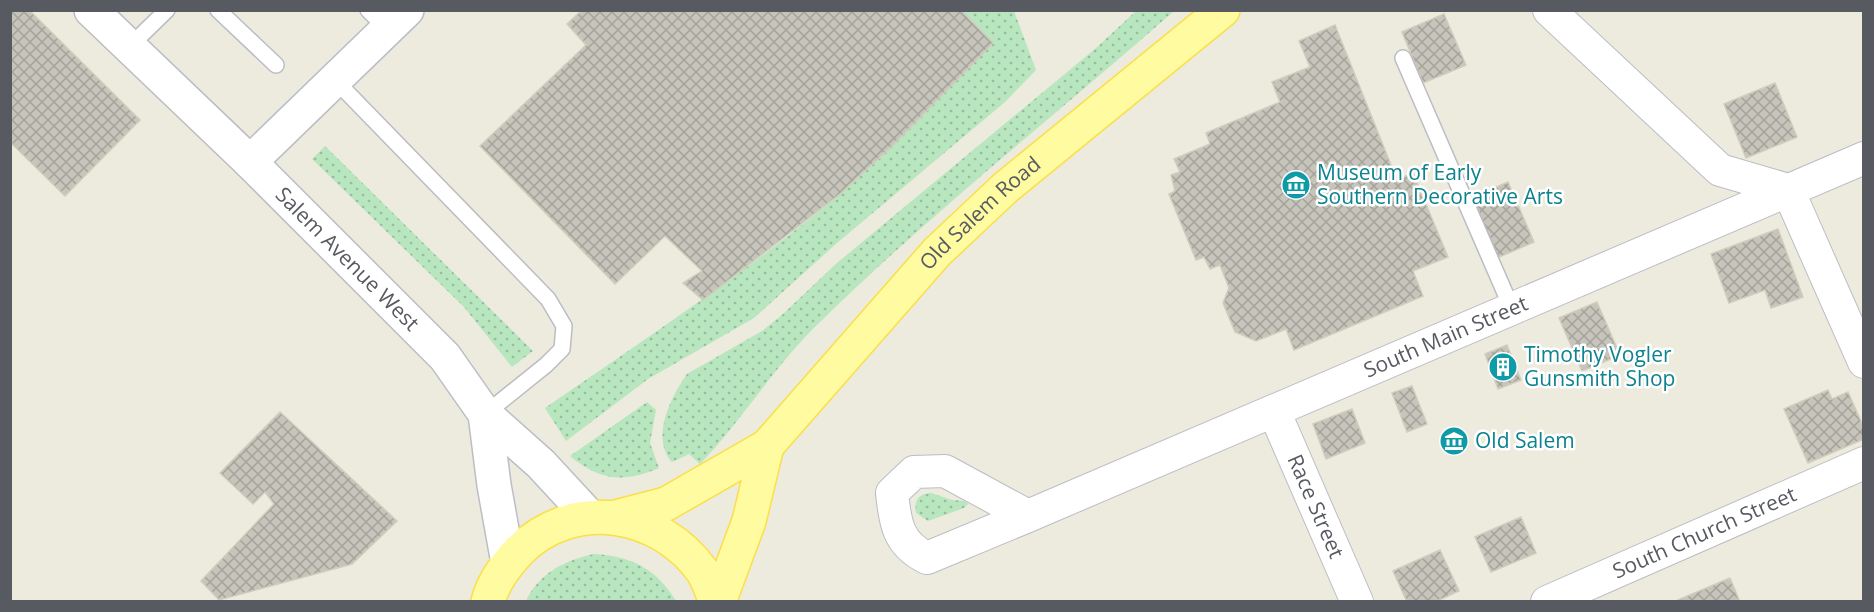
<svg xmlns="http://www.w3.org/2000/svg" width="1874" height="612" viewBox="0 0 1874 612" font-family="'Open Sans',sans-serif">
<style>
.grass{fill:url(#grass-dots)}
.building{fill:url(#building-cross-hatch);stroke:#d1cdbc;stroke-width:1.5}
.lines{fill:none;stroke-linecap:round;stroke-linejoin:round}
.service-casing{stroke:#bcbdc4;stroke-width:18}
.minor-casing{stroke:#bcbdc4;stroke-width:34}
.tertiary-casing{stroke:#bcbdc4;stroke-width:36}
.secondary-casing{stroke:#bbbec6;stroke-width:36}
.primary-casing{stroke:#fbdf48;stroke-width:36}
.service{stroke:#fff;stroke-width:15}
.minor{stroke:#fff;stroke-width:32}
.tertiary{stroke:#fff;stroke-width:33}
.secondary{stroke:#fff;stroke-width:33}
.primary{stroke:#fffba0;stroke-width:33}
.labels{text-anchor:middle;stroke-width:5;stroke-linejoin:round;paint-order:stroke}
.culture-label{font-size:21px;fill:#0d838f;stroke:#fff;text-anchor:start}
.street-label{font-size:21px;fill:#575a61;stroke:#fff}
</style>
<defs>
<pattern id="grass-dots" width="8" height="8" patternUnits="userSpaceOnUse" patternTransform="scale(1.5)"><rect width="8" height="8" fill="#b8e6be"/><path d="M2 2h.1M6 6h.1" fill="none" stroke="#98bd9e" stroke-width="1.8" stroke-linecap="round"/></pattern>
<pattern id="building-cross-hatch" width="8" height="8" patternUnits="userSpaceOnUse" patternTransform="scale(1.5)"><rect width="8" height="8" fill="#c7c5bb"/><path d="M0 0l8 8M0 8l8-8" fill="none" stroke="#a4a39b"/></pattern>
</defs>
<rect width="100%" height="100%" fill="#ecebde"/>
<path class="grass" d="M961,11H1014L1036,70L1005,102L837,243L754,318L648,379L566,441L545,408C645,339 747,272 840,194C895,147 943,94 992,43Z
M1136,11H1174C1057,114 932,212 820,322C775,365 743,419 700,464L689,454L672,462C650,438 671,397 687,374L762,331L783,314L837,263L1095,49Z
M325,146L533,351L512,367L464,307L312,159Z
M647,402L656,410L650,443L659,468C624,483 600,481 570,456Z
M931,493L952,500L966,501L968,504L964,508L928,521L916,513C914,500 918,494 931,493Z
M594,554C631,556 657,569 676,601H526C539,573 565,560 594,554Z"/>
<path class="building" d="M10,10H29L140,120L65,196L10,142Z
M582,10H961L993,43L893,145L840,194L703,300L683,283L702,271L665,236L615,284L480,146L586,45L567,24Z
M1444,14L1466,65L1423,83L1402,32Z
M1335,25L1397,180L1413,173L1448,257L1413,271L1423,296L1294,350L1286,329L1256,341L1235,332L1223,303L1229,288L1220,265L1210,269L1204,257L1196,260L1169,194L1175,191L1171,175L1180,172L1174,159L1210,144L1206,133L1280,102L1272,82L1310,67L1299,41Z
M1775,83L1797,137L1746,158L1724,104Z
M1508,182L1534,242L1497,258L1471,198Z
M1778,229L1803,297L1771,308L1765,290L1729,303L1711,254Z
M1597,302L1620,355L1582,371L1559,318Z
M1507,345L1521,380L1498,389L1485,354Z
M1412,386L1427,424L1407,432L1392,393Z
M1828,390L1832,399L1848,392L1864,428V439L1808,463L1784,409Z
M1352,409L1365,443L1326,459L1313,424Z
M280,412L397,521L352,564L219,600L201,581L274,504L265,492L253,504L220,473Z
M1521,517L1536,553L1491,572L1475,537Z
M1440,550L1459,591L1435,602H1407L1393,571Z
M1730,578L1740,602H1679L1678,600Z"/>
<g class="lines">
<g class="service-casing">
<path id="service" d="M218,10L276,65
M368,10L387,29
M129,47L167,10
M1403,58L1512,309
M335,80L548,299L564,326L562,349L546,365L485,414"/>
</g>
<g class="minor-casing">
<g id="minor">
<path d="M1549,10L1720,170L1788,190L1864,362"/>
<path id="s1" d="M1274,411L1357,602"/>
<path id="s2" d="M1028,516L945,471L914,472L892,493C895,523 898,544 927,558L1028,516L1864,158"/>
<path id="s3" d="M1547,602L1864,463"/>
</g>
</g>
<g class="tertiary-casing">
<path id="tertiary" d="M91,10L250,162"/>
</g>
<g class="secondary-casing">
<g id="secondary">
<path id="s4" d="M407,10L250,162L445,357L485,414L541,464L590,517"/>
<path d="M485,414L494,485L508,563"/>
</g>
</g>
<g class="primary-casing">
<g id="primary">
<path id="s5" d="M616,517L666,504L767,446L937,252L1005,188L1223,10"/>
<path d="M488,602C492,584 507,564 519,551C573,497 660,511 703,572C708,580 712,592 716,602"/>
<path d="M719,602L749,521L767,446"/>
</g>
</g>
<use href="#service" class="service"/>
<use href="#minor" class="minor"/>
<use href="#tertiary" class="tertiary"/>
<use href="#secondary" class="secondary"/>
<use href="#primary" class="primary"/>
</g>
<defs>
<g id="museum-disc" transform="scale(1.5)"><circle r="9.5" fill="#0f9aa8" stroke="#fff"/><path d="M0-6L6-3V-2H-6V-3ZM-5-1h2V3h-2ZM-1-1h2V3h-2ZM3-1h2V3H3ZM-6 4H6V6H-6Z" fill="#fff"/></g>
<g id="building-disc" transform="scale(1.5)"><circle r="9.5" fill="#0f9aa8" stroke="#fff"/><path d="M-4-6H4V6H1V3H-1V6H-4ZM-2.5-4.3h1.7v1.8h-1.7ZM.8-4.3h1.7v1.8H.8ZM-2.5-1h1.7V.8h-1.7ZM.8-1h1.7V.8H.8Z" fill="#fff"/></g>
</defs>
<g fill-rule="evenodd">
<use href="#museum-disc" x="1296" y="185"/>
<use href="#building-disc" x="1503" y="367"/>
<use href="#museum-disc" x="1454" y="441"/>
</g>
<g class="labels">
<g class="culture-label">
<text x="1317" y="180">Museum of Early<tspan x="1317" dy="24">Southern Decorative Arts</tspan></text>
<text x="1524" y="362">Timothy Vogler<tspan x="1524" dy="24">Gunsmith Shop</tspan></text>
<text x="1475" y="448">Old Salem</text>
</g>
<g class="street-label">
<text dy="7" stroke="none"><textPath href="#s5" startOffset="484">Old Salem Road</textPath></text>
<text dy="7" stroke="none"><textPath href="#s4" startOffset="356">Salem Avenue West</textPath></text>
<text dy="7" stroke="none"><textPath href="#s2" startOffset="798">South Main Street</textPath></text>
<text dy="7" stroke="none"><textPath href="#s1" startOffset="104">Race Street</textPath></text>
<text dy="7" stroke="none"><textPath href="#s3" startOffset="172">South Church Street</textPath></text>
</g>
</g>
<rect width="1874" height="612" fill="none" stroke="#575a61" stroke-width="24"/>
</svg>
